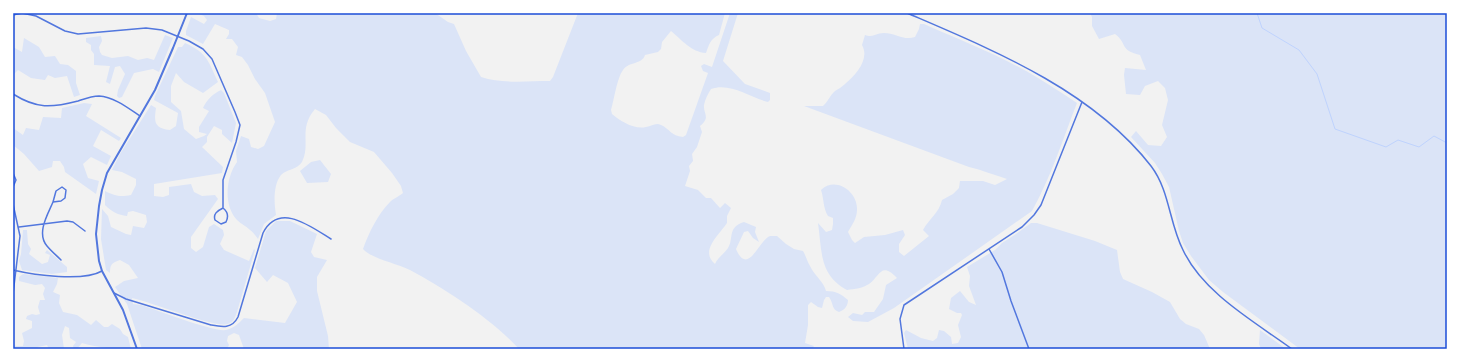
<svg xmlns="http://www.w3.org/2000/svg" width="1460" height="362" viewBox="0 0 1460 362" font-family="Raleway,sans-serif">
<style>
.green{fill:#dbe4f7}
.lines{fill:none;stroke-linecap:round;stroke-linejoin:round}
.stream{stroke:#bfd3fe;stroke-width:1}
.minor{stroke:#5277de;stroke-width:1.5}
.tertiary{stroke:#5277de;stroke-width:2}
.neatline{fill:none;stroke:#1d4ed8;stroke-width:1.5}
</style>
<rect width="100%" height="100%" fill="#f2f2f2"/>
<path class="green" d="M196,13H256L259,18L270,21L276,19L277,13H435L448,22L454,24L466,51L481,77C502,84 527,81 550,81L553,77L578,13H725L719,35C710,39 709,45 706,53C691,52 682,40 671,31L662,42L661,49L658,52L645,55C642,65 629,61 623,70C617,78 614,100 611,110L612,114C620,121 635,130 646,127C652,126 656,122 661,125C670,129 671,136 683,137L686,135L708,73L703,71L701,66L704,64L712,67L730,13H738L723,61L745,84L770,93V100L768,102C749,97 730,82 711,89C708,94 705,99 704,105C703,114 711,117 700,126L702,132L697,147L692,154L693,161L689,166L690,171L685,186L698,190L706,198H711L720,208L725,203L731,208L727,216V223C720,234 699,251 715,264C718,257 724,254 728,248C734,239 727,227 744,222L756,227L755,232L759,242L753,238L748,231L744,232L736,249C748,277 759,240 770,236C771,236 775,236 777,236L786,244L794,249L803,251C806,256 807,261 810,266C814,275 824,282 826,291C836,291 841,294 848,300C848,305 845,310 839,312C831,309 834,304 829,297H826L824,300L822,308L818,307L811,302L808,305V325L805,343L814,346L812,349H519C493,320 444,288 410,270C396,263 372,259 363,249C369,232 378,214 390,202C394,198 400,196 403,193L401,186L392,173L374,152L350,142L336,128L326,115L315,109C298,129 311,144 302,162C297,170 287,169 281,175C273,185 274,203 276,215L264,224L258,239C256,236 253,232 250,230C246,226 241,224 237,220C223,205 226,177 237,162L236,151L241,136L249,139L251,147L258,149L264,146L275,122L265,93L255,79L248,65L242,57L236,55L238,47L232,39H226L229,34V30L215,24L203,44L186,35V31L191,17L204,24L207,20L204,16Z
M1090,13H1447V349H1401L1399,348L1394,349H1300L1223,292L1209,280L1191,256L1183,243L1179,231L1169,187L1162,174L1155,163L1131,137L1136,131L1148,145L1161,146L1167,137L1162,125L1168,100L1165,88L1158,81L1145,86L1140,95L1126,94L1124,75L1125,68L1146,70L1140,55C1119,50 1128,44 1115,34L1099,39L1092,26V17Z
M920,24H924C962,41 1002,56 1038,78C1051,86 1064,94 1077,103C1063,139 1051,177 1032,211L894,308L868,322L853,321L848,317L853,313L862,315L865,312H874L883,299L886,285L897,278C881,261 880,276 869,284C863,288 855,289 847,290C819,275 822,251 818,223L826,232L832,230L833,224V218L828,216C823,208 824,199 821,190C835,176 858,191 857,210C857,218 852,225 848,232L852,240L855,243L864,237L885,235L903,230L905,235L899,244V252L904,256L929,236L923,230C929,219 939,213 942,200L953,194L959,188L960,181H983L995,185L1007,179C994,175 982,170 969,167L804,106H823C828,102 830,95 835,91C838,89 842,87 845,84C856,75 870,59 862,45L865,35C874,38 875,33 884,33C895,33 904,41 915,37L919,29Z
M165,35L173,38L159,72L153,69L134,73L122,97L119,98L117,96L118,90L125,74L120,66L115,67L110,84L106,82L110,66L94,65V54L91,50V45L86,42V38L101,36L102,41L99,47L100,52L102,55L112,58L128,56L138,60L147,58L154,60Z
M24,38L39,47L45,57L55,56L60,64L68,65L76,71V83L80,95L74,97L67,76L55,78L48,75L45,80L31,78L18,70L13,75V47L22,52Z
M185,43C207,53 208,60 218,82L203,93L184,82L176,73L171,86V102L181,111L184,129L196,139L204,136L207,134L199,132V127L209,111L203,108C207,99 213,94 221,90L224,93L236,123L232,143L222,134V130L214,126L207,137V142L202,147L223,167L222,173L154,184V196L163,197L169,195V187L191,184L194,192L202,196L215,195L218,199L191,237V248L196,252L203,247L209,227L214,224L223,230L224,235L220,244L224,250L249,261L254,249L255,250L237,312C235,317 234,322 228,324C213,328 152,302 132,298L133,304L141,305C157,310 213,332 226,330C234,328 239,323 244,318L285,323L297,302L288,283L273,275L267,282L255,268L266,231L276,221H290L317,234L311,252L314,257L327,260L317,277V291L328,336L329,349H244L239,335L234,333L228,336L227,341L229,345L227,349H142L127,304L115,287L124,281L138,278L129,265L120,260C112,263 110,264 110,273L106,270L101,239L102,209L108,216L111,227L126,234L131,235L133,226L144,228L147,222L146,215L133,211L128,212L127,216C118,215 112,212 105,205V191C115,196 120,197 131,195L136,185V179L122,172L112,170L120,154L151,105L156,108C154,122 154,128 170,130L176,126L178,113L154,100L155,96L178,47H182Z
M84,103L92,104L86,116L121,138L119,141L101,130L93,146L111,156L107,165L91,157L83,164L88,178L99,181L96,194L65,172L64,167L60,161H53L52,167L39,171L24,154L13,145V128L23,135L26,128L39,130L43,117L61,118L62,108Z
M320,160L331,174L328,182L307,183L300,171L311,162Z
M1031,223H1037L1095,241L1117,250L1120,272L1123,279L1152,292L1170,302L1180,319L1186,324L1199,329L1204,335L1210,349H908L904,333L906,330L921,338L933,341L937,338L939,330L944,331L951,337L952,344L958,343L961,337L958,325L962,315L961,313H957L949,309L951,298L960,291L969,302L976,305L969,286L970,276L967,267L995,250L1002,243L1016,234Z
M23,230H27L28,244L31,249L29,254L42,264L48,262L50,255L45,253L47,250L67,267V272L52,274L22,270L19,261L21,254Z
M23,274L58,278L57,284L53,292L60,295L59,303L63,312L77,315L91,325L96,320L104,327H108L112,324L120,329L123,334L128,337L131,349C114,349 99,348 82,343L77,349H74L73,346L76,342L70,338L69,328L65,326L62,335L64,349H49L47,345L38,347L37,349H13V344L16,346H23L24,341L22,333L32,328V321L26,319L27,316L32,314L36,315L40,314L38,307L40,300H45L43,294L45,288L42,284L35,285L19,281V277Z
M1260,330L1286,349H1261L1259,344Z"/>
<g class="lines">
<path class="stream" d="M1257,13L1262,28L1299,50L1317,74L1335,129L1386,147L1398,140L1419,147L1434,136L1447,143"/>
<path class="minor" d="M907,13C993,50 1092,90 1151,166C1170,191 1169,223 1183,250C1203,293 1255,322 1292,349
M13,15L22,13L36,16L65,31L78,34L146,28L162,30L189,41L203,49L212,59L235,112L240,125L236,142L223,180V208C228,212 229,216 226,222L221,224L215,220C213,214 217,211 223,208
M13,94C37,109 51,108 78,101C84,99 92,96 99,96C114,97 128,108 140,116
M13,173L16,180L13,187
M62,187L66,190L65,198L61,201L53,202L56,191Z
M53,202C48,214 36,233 47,246C51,251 56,255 61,260
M13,204L20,236L13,294
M19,227L67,221L73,222L85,231
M989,249L1002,272L1011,301L1029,349
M13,270C34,275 83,282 102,271
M114,293L126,299L211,325C222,327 232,329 238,317L263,233C279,202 310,226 331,239
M904,349L900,319L904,305L1022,227L1034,215L1041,205L1082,102"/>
<path class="tertiary" d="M137,349L123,310L102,271L99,261L96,234L99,206L102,190L107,173L155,90L173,48L187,13"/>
</g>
<rect width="1460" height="362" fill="none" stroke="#ffffff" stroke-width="28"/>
<rect x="14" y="14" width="1432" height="334" class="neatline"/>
</svg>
